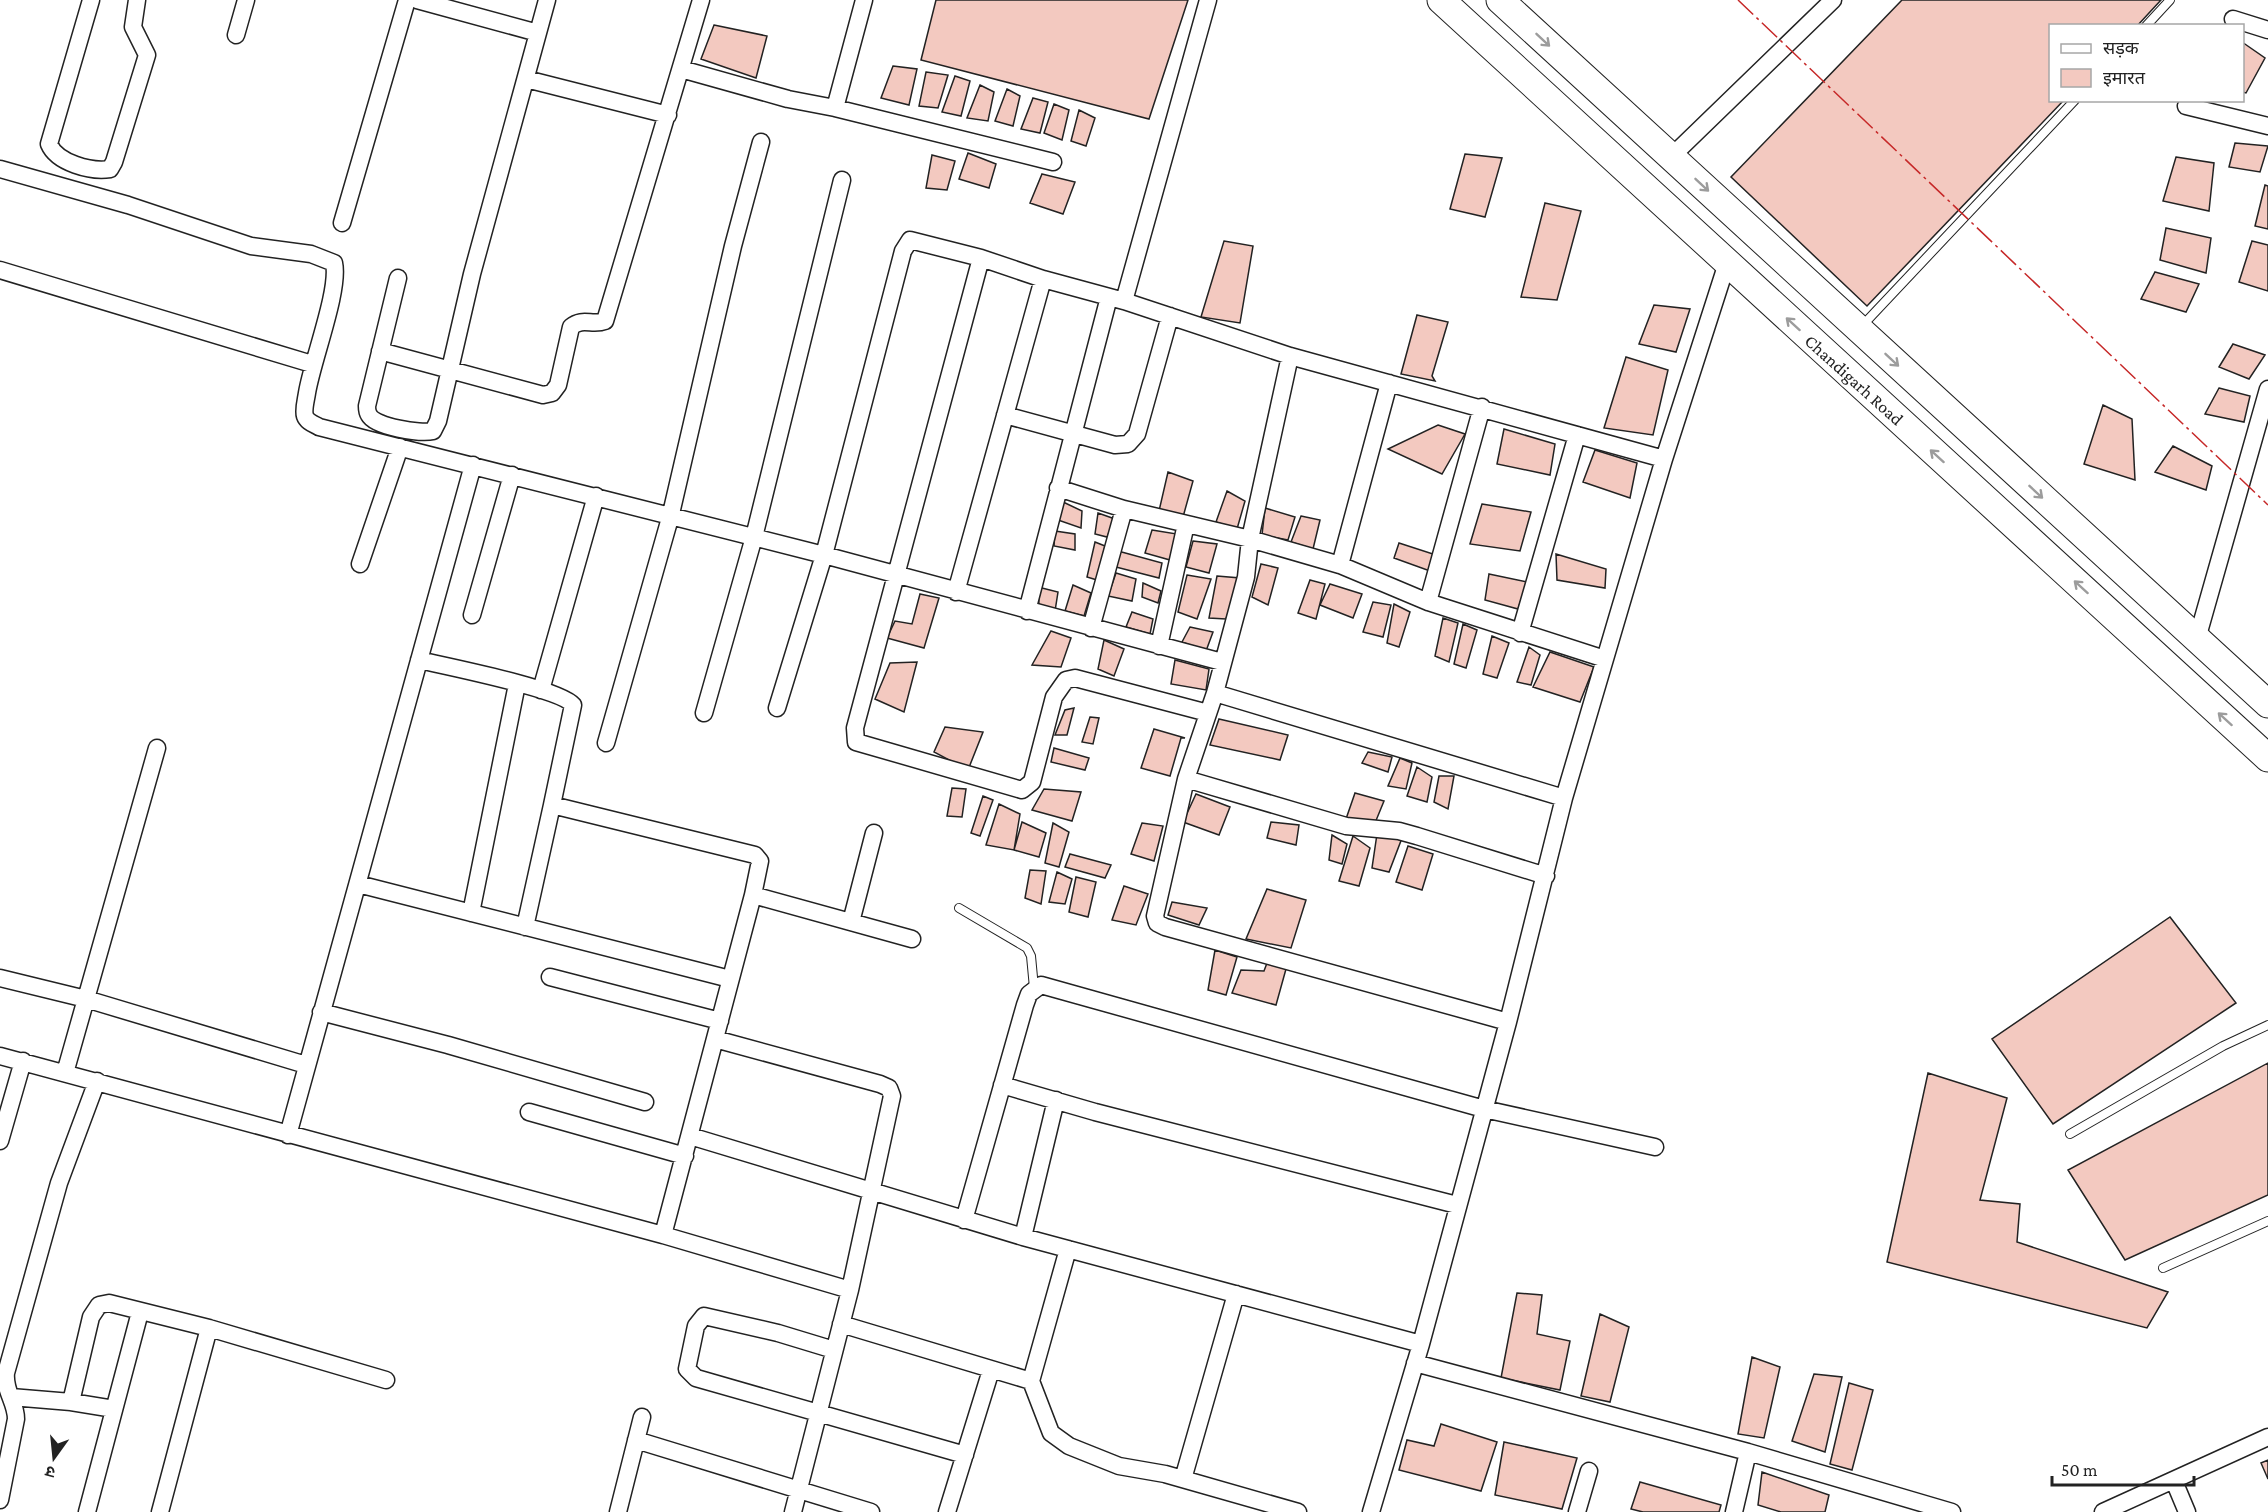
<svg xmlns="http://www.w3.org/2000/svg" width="2268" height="1512" viewBox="0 0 2268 1512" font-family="'Crimson Pro','Noto Sans Devanagari',serif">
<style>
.building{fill:#f3c9c0;stroke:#222;stroke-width:1.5}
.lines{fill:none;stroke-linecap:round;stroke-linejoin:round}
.service-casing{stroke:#222;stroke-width:10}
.minor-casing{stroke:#222;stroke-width:19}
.primary-casing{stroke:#222;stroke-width:29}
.service{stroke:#fff;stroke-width:8}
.minor{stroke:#fff;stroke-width:16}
.primary{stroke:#fff;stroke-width:27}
.power{stroke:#c62828;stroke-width:1.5;stroke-dasharray:21 4.5 3 4.5;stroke-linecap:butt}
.oneway{stroke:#9c9c9c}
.labels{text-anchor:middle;stroke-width:4.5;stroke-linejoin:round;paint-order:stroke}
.street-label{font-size:18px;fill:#222;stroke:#fff}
</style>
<rect width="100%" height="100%" fill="#fff"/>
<path class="building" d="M936,0H1188L1149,119L921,60Z
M1902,0H2161L2137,26H2050V100H2064L1867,306L1731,177Z
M714,25L767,36L756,78L701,59Z
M2242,42L2265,58L2246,93L2242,92Z
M893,66L917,69L909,105L881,98Z
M926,72L948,75L938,108L919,106Z
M955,76L970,81L961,116L942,112Z
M980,85L994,92L988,121L967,118Z
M1007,89L1020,96L1013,126L995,121Z
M1033,98L1048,102L1040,133L1021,129Z
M1054,104L1069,110L1062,140L1044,133Z
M1079,110L1095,118L1086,146L1071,141Z
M2235,143L2268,146L2260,172L2229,167Z
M968,153L996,164L989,188L959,179Z
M1465,154L1502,158L1485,217L1450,209Z
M932,155L955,161L947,190L926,188Z
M2176,157L2214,163L2209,211L2163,201Z
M1042,174L1075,182L1063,214L1030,203Z
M2265,185L2268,186V229L2255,226Z
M1545,203L1581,211L1557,300L1521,297Z
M2166,228L2211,238L2206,273L2160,260Z
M1224,241L1253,246L1240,323L1201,317Z
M2252,241L2268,245V291L2239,282Z
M2155,272L2199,284L2186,312L2141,299Z
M1654,305L1690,309L1676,352L1639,344Z
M1417,315L1448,322L1432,376L1435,381L1401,374Z
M2233,344L2265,355L2249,379L2219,367Z
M1626,357L1668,370L1653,435L1604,428Z
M2219,388L2250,396L2244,422L2205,414Z
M2103,405L2132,419L2135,480L2084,464Z
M1438,425L1465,434L1442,474L1388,449Z
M1504,429L1555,444L1550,475L1497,464Z
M2173,446L2212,466L2206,490L2155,472Z
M1595,450L1637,463L1630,498L1583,482Z
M1168,472L1193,481L1183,517L1159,511Z
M1227,491L1245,501L1237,529L1216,522Z
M1061,501L1082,511L1081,528L1058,520Z
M1482,504L1531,512L1520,551L1470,544Z
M1265,508L1295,517L1288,540L1262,535Z
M1098,513L1115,519L1107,537L1095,534Z
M1301,516L1320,520L1313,549L1291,542Z
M1152,530L1177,534L1170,560L1145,553Z
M1055,531L1075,534V550L1054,546Z
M1193,541L1217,544L1209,573L1186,567Z
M1095,542L1105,546L1097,580L1087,577Z
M1399,543L1433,554L1430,571L1394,558Z
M1118,551L1162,563L1159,578L1112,566Z
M1556,554L1606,569L1605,588L1557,580Z
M1261,564L1278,568L1268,605L1252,597Z
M1116,573L1136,579L1132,601L1108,596Z
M1489,574L1527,582L1518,609L1485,600Z
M1187,575L1211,579L1197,619L1178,612Z
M1217,576L1240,578L1226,619L1209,618Z
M1310,580L1325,584L1316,619L1298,613Z
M1143,583L1161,591L1158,603L1142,597Z
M1330,584L1362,594L1353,618L1320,605Z
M1073,585L1091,593L1084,616L1065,611Z
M1038,587L1058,592L1055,611L1039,606Z
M920,594L939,598L924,648L887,638L895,621L912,624Z
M1373,602L1391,605L1383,637L1363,632Z
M1394,604L1410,612L1399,647L1387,643Z
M1132,612L1153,619L1150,634L1126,627Z
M1443,618L1458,623L1449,662L1435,656Z
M1463,624L1477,630L1466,668L1454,664Z
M1190,627L1213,632L1206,651L1182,642Z
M1051,631L1071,638L1061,667L1032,665Z
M1492,636L1509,643L1497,678L1483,674Z
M1104,640L1124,649L1114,676L1098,669Z
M1529,647L1540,655L1531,685L1517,682Z
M1550,652L1594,667L1580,702L1533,687Z
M1175,660L1209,669L1206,690L1171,684Z
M917,662L904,712L875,699L890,663Z
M1074,708L1067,735H1055L1065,710Z
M1090,717L1099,718L1093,744L1082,742Z
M1219,719L1288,735L1280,760L1210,745Z
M945,727L983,732L968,770L934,752Z
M1154,729L1185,738H1181L1170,776L1141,768Z
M1054,748L1089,758L1085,770L1051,762Z
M1368,752L1392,757L1388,772L1362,763Z
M1400,758L1412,763L1406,789L1388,786Z
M1417,767L1432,777L1427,802L1407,796Z
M1439,776H1454L1448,809L1434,802Z
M952,788L966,789L962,817L947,816Z
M1044,789L1081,792L1072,821L1032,810Z
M1355,793L1384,801L1375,823L1346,819Z
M1196,794L1230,807L1219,835L1183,822Z
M983,796L993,800L980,836L971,833Z
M999,804L1020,814L1014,850L986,845Z
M1022,822L1046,833L1039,857L1014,850Z
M1271,822L1299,825L1296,845L1267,838Z
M1053,823L1069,832L1059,867L1045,863Z
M1142,823L1163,826L1154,861L1131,854Z
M1377,834L1402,838L1389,872L1372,868Z
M1332,835L1347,844L1342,864L1329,860Z
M1353,836L1370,848L1359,886L1339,881Z
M1408,846L1433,854L1422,890L1396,882Z
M1070,854L1111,865L1105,878L1065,867Z
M1030,870L1046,871L1041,904L1025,898Z
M1057,872L1072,879L1065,904L1049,902Z
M1076,877L1096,882L1088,917L1069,912Z
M1124,886L1148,894L1136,925L1112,920Z
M1267,889L1306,900L1291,948L1246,939Z
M1172,902L1207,908L1199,925L1168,915Z
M2170,917L2236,1003L2053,1124L1992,1039Z
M1215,950L1237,957L1226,995L1208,990Z
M1267,963L1286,969L1276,1005L1232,993L1241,970L1264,971Z
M2268,1063V1195L2125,1260L2068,1170Z
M1928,1073L2007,1098L1980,1200L2020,1204L2017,1242L2168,1292L2147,1328L1887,1262Z
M1517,1293L1542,1295L1537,1334L1570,1341L1560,1390L1501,1378Z
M1600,1314L1629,1327L1610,1402L1581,1396Z
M1752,1357L1780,1367L1764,1438L1738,1434Z
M1814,1374L1842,1377L1825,1452L1792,1441Z
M1849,1383L1873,1390L1852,1470L1830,1464Z
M1441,1424L1497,1442L1481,1491L1399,1470L1407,1440L1434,1446Z
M1504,1442L1577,1458L1562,1509L1495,1495Z
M2268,1460V1479L2261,1463Z
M1762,1472L1829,1495L1825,1512H1781L1758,1505Z
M1640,1482L1721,1505L1719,1512H1643L1631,1509Z"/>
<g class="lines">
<g class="service-casing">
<path id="service" d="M2146,26L2170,0
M1861,327L2075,100
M959,908L1027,948L1031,956L1034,988
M2070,1134L2223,1046L2268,1025
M2163,1268L2268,1221"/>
</g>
<g class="minor-casing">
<path id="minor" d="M91,0L49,144C57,163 91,172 110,169L114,162L147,55L133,27L137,0
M417,0L538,33
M864,0L835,108L1053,162
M2233,19L2268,30
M236,35L246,0
M681,69L788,99L835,108
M526,79L668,115
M2186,106L2268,126
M1671,157L1833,0
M0,169L128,205L251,246L311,254L334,263C340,290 312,361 307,393C306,400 303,410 305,416C307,422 314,424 319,427L824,555L1222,662
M342,223L407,0
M981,258L855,728L856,742L1022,790L1032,782L1054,697L1066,680L1075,678L1208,713
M0,270L312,364
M398,278L367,406C367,409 367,412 369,415C375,427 421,434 433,431L438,421L472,274L547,0
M1124,301L1208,0
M380,351L543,395L552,393L558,385L571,327C583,317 592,326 605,321L701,0
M1290,356L1250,539L1246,577L1215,693L1186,779L1155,916L1157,923L1165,927L1508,1022
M1005,415L1115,445L1128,444L1137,434L1170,316
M1058,488L1124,509L1250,539L1340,565L1428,602L1605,659
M360,564L400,447
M1340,565L1389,383
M956,592L1043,279
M1428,602L1482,407
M1027,611L1109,297
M472,615L512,475
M1091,628L1124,509
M1520,633L1577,435
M2197,639L2268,389
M1159,646L1186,524
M419,660C445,666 561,689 573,705L552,805L755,855L760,861L753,895L663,1235
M541,690L596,496
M1215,693L1564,798
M777,708L824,555L903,251L910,240L981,258L1043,279L1124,301L1290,356L1664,459
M704,713L754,537L842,180
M606,743L670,518L733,246L761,142
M1186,779L1346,826L1399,831L1417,836L1546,876
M358,884L730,979
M753,895L912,939
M471,913L517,684
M851,922L874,833
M525,927L552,805
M550,977L720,1021
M0,978L86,999L306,1065
M321,1012L448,1045L645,1102
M715,1039L880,1084L889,1088L892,1096L850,1290L793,1512
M0,1056L663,1235L850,1290
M65,1073L157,748
M1002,1085L1095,1112L1457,1205
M529,1112L685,1156
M288,1135L473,465
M690,1136L1023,1237L1421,1344
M0,1141L23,1061
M964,1220L1025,1005L1029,994L1041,985L1484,1109L1655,1147
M1023,1237L1056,1100
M841,1324L1031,1381L1068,1249
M834,1350L778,1333L704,1316L696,1326L687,1369L696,1378L965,1455
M1415,1363L1748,1452L1952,1512
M1031,1381L1051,1433L1069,1446L1119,1466L1165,1474L1298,1512
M11,1397L71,1402L114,1409
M71,1402L91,1317L99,1305L109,1303L209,1328L386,1380
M636,1440L871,1512
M1183,1479L1236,1294
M2174,1481L2187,1512
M0,1500L16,1419C16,1402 4,1391 6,1373L59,1183L97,1081
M87,1512L140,1312
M160,1512L209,1328
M618,1512L642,1417
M947,1512L991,1370
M1371,1512L1421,1344L1508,1022L1564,798L1664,459L1727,263
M1577,1512L1589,1471
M1734,1512L1748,1452
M2103,1512L2268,1437"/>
</g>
<g class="primary-casing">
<path id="primary" d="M1441,0L2268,758
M1500,0L2268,704"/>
</g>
<use href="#service" class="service"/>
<use href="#minor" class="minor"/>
<use href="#primary" class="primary"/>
<path class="power" d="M1738,0L2268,505"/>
</g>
<defs><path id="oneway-shaft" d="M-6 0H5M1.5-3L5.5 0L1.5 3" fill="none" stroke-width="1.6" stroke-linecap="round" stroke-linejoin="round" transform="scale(1.5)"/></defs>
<g class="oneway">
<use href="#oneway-shaft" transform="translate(1543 40) rotate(43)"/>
<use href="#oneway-shaft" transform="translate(1702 185) rotate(43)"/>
<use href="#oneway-shaft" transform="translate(1793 324) rotate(-138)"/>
<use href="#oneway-shaft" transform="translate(1892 360) rotate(43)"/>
<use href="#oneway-shaft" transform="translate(1937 456) rotate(-138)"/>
<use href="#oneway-shaft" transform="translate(2036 492) rotate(43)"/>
<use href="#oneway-shaft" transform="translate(2081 587) rotate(-138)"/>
<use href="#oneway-shaft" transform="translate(2225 719) rotate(-138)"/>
</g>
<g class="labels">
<g class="street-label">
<text transform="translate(1854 380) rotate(42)" y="6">Chandigarh Road</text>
</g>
</g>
<rect x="2049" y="24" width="195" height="78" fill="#ffffff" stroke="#a7a7a7" stroke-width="1.5"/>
<rect x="2061" y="44" width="30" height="9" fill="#ffffff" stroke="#a7a7a7" stroke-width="1.5"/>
<text x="2103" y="54" font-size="18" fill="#222222">सड़क</text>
<rect x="2061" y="69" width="30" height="18" fill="#f3c9c0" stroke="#a7a7a7" stroke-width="1.5"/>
<text x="2103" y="84" font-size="18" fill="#222222">इमारत</text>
<g transform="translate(54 1458) rotate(195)" stroke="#ffffff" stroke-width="4.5" paint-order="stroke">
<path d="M0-4.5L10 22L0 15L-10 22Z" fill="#222222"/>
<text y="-9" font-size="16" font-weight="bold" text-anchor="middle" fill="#222222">उ</text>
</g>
<path d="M2052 1476v9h142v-9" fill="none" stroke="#222222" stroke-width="3"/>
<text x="2061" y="1476" font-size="18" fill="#222222" stroke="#ffffff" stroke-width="4.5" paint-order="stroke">50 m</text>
</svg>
